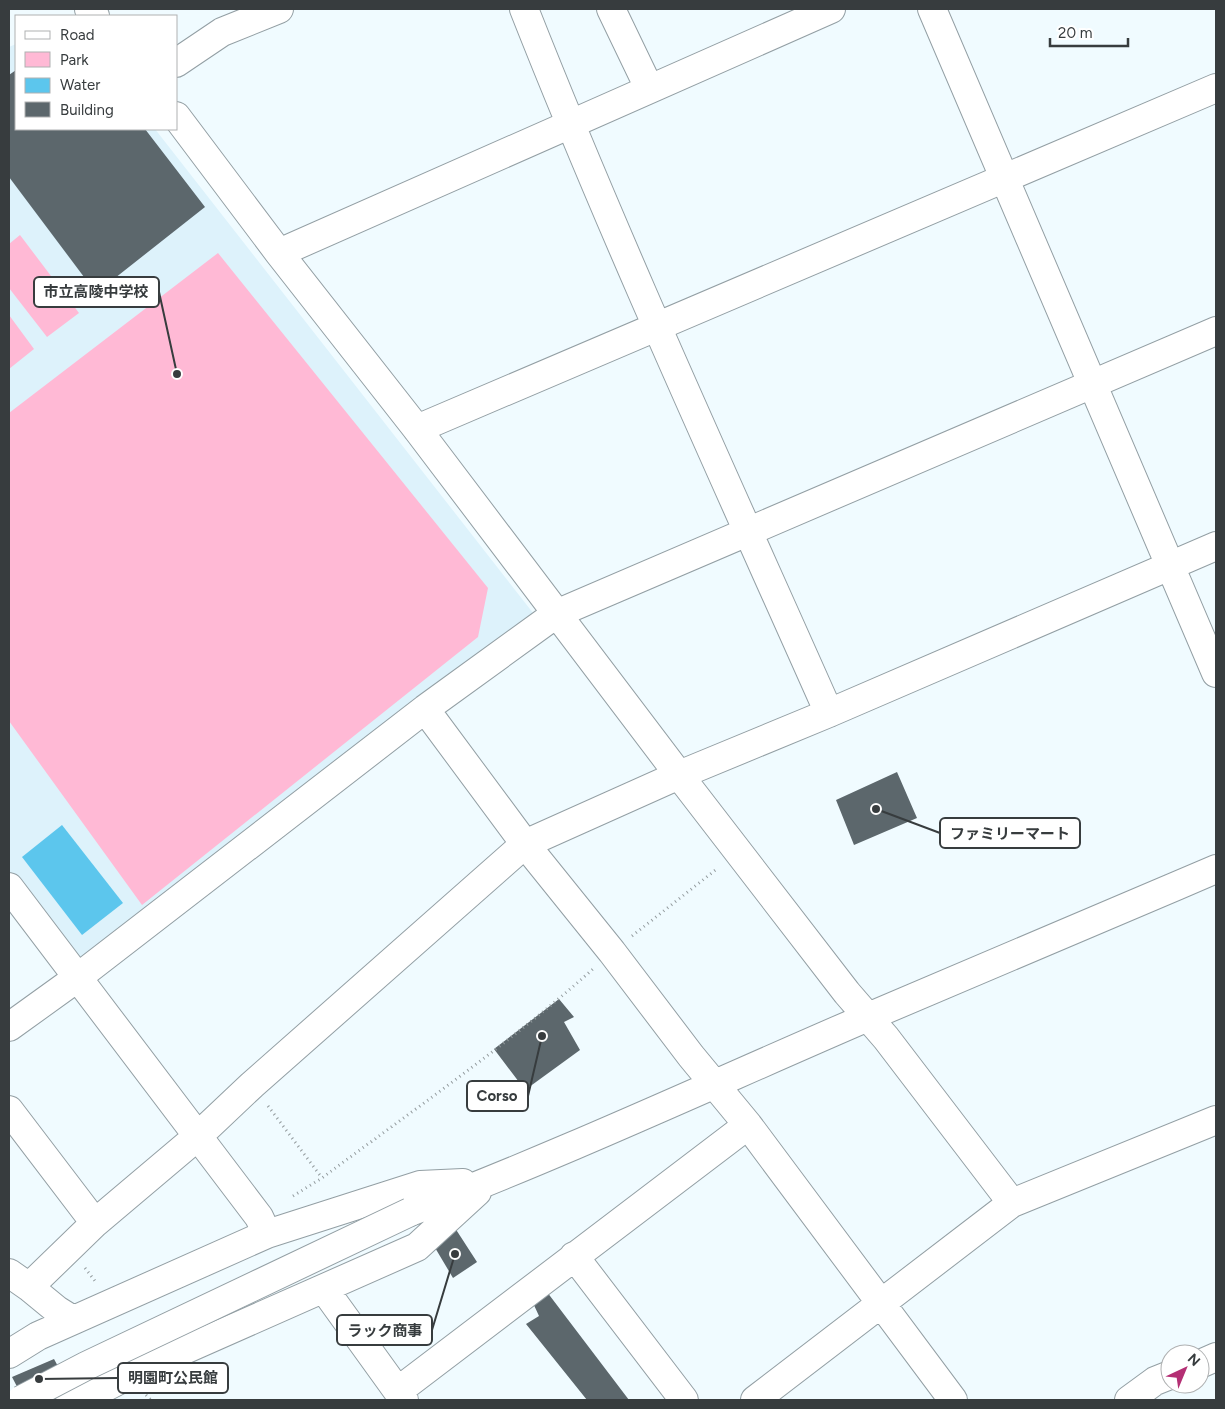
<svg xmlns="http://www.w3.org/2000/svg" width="1225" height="1409" viewBox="0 0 1225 1409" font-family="Figtree,'Noto Sans JP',sans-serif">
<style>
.built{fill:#ddf2fb}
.green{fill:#ffb9d5}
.water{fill:#5cc6ed}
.building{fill:#5c676c}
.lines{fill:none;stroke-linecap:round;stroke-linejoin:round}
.minor-casing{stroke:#939fa4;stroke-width:30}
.path{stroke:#949c9f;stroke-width:3;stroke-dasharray:1 4;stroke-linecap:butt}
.minor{stroke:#fff;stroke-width:28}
.minor-bridge-casing{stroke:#939fa4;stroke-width:30;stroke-linecap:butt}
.minor-bridge{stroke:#fff;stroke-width:28}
.leader{fill:none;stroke:#373c3e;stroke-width:2}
.callout-dot{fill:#373c3e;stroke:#fff;stroke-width:2}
.callout{fill:#fff;stroke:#373c3e;stroke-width:2}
.callout-label{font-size:15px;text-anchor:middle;font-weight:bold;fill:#373c3e}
</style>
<rect width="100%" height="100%" fill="#f0fbff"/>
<path class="built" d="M16,44V129H155L537,618L80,974L9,879V47Z"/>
<path class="green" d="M20,235L79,313L47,337L9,288V244Z
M218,253L488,588L478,637L142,905L9,721V413Z
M9,315L34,349L9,369Z"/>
<path class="water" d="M62,825L123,903L82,935L22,857Z"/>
<path class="building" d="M16,70V129H145L205,207L96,293L9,177V75Z
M897,772L917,818L854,845L836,800Z
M559,999L574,1017L564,1022L580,1050L525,1090L494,1049Z
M455,1228L477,1262L453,1278L434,1246Z
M547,1292L629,1400H587L526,1324L539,1316L533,1303Z
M54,1359L66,1381L24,1400L12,1377Z"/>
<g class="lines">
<g class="minor-casing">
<path id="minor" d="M89,9L95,16
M524,9C618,247 725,479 829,713
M611,9L649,88
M932,9L1216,673
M176,63L222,32L279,9
M176,116L279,253L417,429L679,775L847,993L886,1038L1012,1203
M279,253L831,9
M417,429L1216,88
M425,709L525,844L612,952L691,1056L748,1125L953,1400
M9,887L259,1217L267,1234
M9,1027L77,978L425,709L556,614L1216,331
M9,1110L95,1223
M410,1212C565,1153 715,1083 868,1017C983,967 1100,919 1216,869
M574,1256L684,1400
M9,1273L29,1287
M324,1289L404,1400
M73,1320L57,1310L29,1287L95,1223L198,1136L252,1085L525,844L679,775L829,713L1216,546
M9,1354L38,1336L267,1234L420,1185L463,1183
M1200,1364L1216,1357
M398,1391L748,1125
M70,1400L80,1396L96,1392L139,1370L417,1247L477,1192
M755,1400L1012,1203L1216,1120
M1129,1400L1155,1381L1170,1375"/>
</g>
<path class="path" d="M632,936L718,868
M268,1106L322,1178
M293,1196L322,1178C413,1110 508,1045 593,969
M85,1268L95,1281
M146,1395L151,1400"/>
<use href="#minor" class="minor"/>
<g class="minor-bridge-casing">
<path id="minor-bridge" d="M21,1400L86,1366L410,1212"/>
</g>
<use href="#minor-bridge" class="minor-bridge"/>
</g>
<path class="leader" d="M177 374L159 292M876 809L940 833M542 1036L528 1096M455 1254L432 1330M39 1379L118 1378"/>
<g class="callout-dot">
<circle cx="177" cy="374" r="5"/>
<circle cx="876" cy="809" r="5"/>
<circle cx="542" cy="1036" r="5"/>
<circle cx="455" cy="1254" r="5"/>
<circle cx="39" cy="1379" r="5"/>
</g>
<g class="callout">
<rect x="34" y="277" width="125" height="30" rx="5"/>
<rect x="940" y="818" width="140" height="30" rx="5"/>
<rect x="467" y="1081" width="61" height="30" rx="5"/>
<rect x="337" y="1315" width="95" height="30" rx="5"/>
<rect x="118" y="1363" width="110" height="30" rx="5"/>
</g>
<g class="callout-label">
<text x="96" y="297">市立高陵中学校</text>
<text x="1010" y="839">ファミリーマート</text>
<text x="497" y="1101">Corso</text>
<text x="385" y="1336">ラック商事</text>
<text x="173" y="1383">明園町公民館</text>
</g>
<rect width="1225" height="1409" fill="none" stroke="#373c3e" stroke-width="20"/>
<rect x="15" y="15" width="162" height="115" fill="#ffffff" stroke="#afb1b2"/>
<rect x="25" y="31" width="25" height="8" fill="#ffffff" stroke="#afb1b2"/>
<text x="60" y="40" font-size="15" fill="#373c3e">Road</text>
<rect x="25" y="52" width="25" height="15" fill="#ffb9d5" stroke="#afb1b2"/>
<text x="60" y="65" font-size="15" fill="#373c3e">Park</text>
<rect x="25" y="78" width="25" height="15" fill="#5cc6ed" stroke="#afb1b2"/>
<text x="60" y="90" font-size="15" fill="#373c3e">Water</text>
<rect x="25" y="102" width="25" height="15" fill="#5c676c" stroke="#afb1b2"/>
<text x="60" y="115" font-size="15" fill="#373c3e">Building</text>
<g transform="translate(1185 1369) rotate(44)"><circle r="24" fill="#ffffff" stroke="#afb1b2"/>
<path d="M0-4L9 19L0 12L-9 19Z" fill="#b42f74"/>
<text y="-8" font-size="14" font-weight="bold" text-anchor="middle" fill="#373c3e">N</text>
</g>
<path d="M1050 38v8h78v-8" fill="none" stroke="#373c3e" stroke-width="2.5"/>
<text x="1058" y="38" font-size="15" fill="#373c3e" stroke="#ffffff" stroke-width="4" paint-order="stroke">20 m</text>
</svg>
